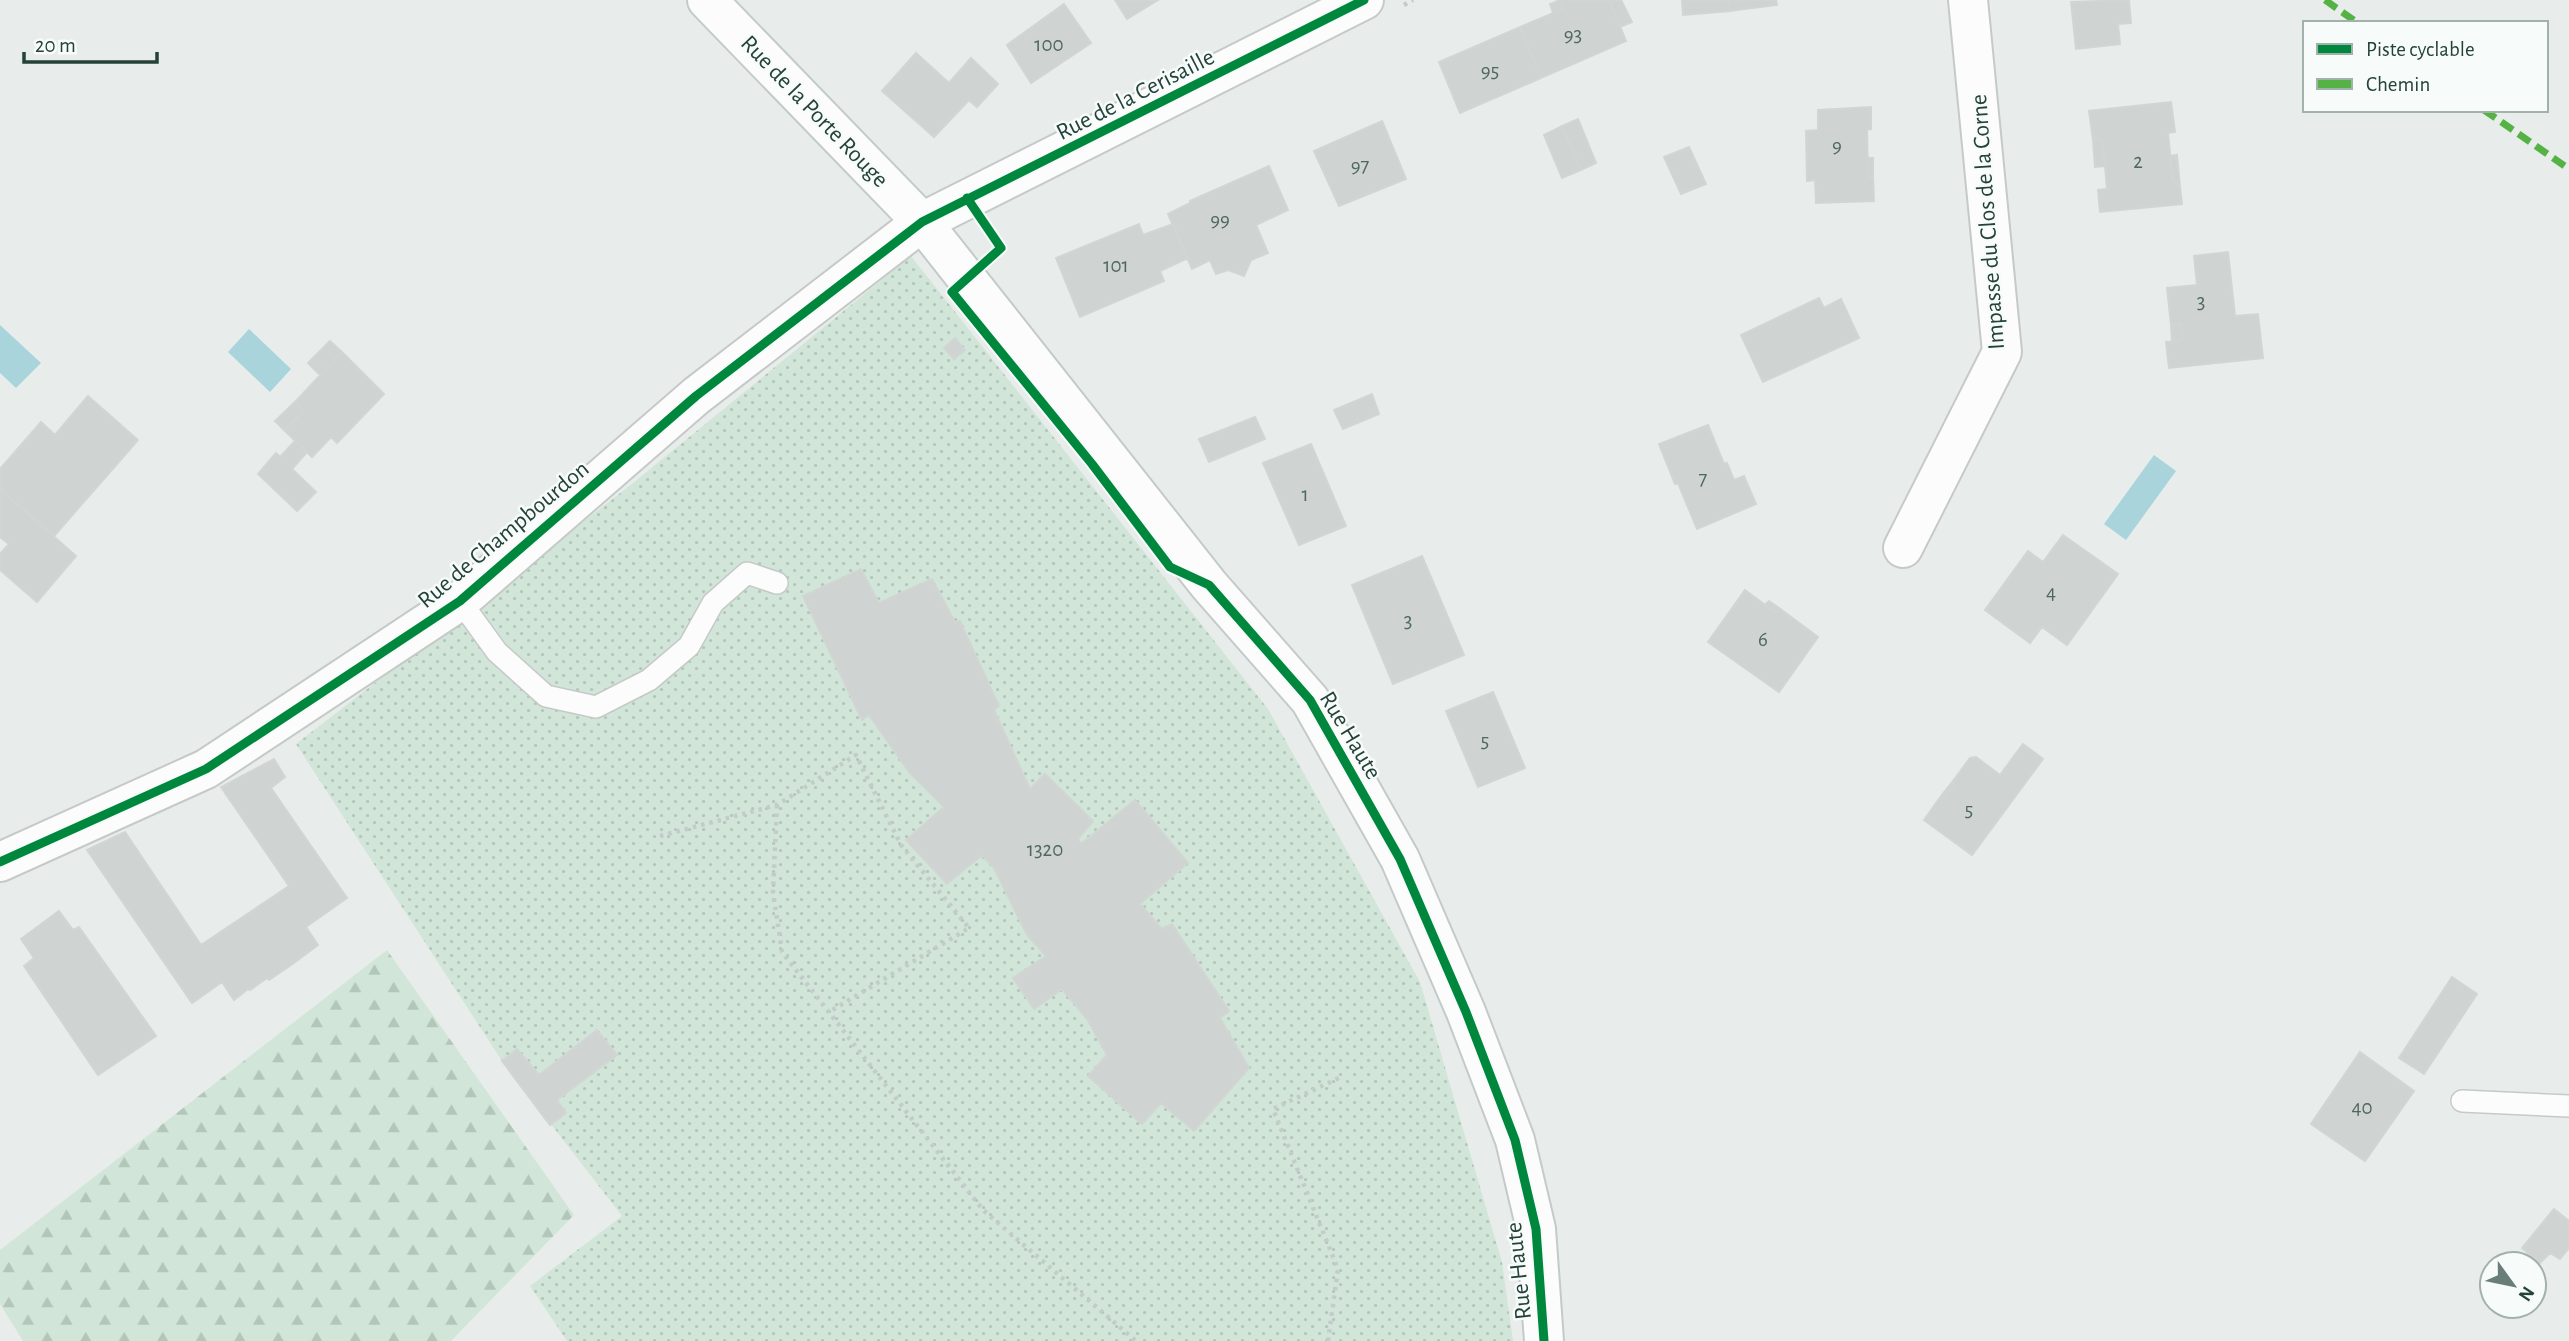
<svg xmlns="http://www.w3.org/2000/svg" width="2569" height="1341" viewBox="0 0 2569 1341" font-family="'Alegreya Sans',sans-serif">
<style>
.forest{fill:url(#forest-firs)}
.park{fill:url(#park-dots)}
.water{fill:#a9d4db}
.building{fill:#cfd4d2;stroke:#d1d6d4;stroke-width:2}
.lines{fill:none;stroke-linecap:round;stroke-linejoin:round}
.lane-casing{stroke:#c5cac8;stroke-width:24}
.street-casing{stroke:#c5cac8;stroke-width:42}
.secondary-casing{stroke:#c3cbc8;stroke-width:42}
.path{stroke:#c3ccca;stroke-width:4.5;stroke-dasharray:3.5 5;stroke-linecap:butt}
.lane{stroke:#fcfcfc;stroke-width:21}
.street{stroke:#fcfcfc;stroke-width:38}
.secondary{stroke:#fcfcfc;stroke-width:38}
.quiet{stroke:#55b346;stroke-width:7;stroke-dasharray:14 7;stroke-linecap:butt}
.cycleway-casing{stroke:#f7fbf9;stroke-width:13}
.cycleway{stroke:#00873e;stroke-width:9}
.labels{text-anchor:middle;stroke-width:5;stroke-linejoin:round;paint-order:stroke}
.number-label{font-size:21px;fill:#506761}
.street-label{font-size:24px;fill:#24423a;stroke:#f7fbf9}
</style>
<defs>
<pattern id="forest-firs" width="22" height="20" patternUnits="userSpaceOnUse" patternTransform="scale(1.75)"><rect width="22" height="20" fill="#d1e6d8"/><path d="M5 1l3.5 6h-7zM16 11l3.5 6h-7z" fill="#b3c6ba"/></pattern>
<pattern id="park-dots" width="8" height="8" patternUnits="userSpaceOnUse" patternTransform="scale(1.75)"><rect width="8" height="8" fill="#d1e6d8"/><path d="M2 2h.1M6 6h.1" fill="none" stroke="#b3c6ba" stroke-width="1.8" stroke-linecap="round"/></pattern>
</defs>
<rect width="100%" height="100%" fill="#e8edeb"/>
<path class="forest" d="M387,950L574,1215L451,1341H23L0,1304V1250Z"/>
<path class="park" d="M911,256L1268,709L1420,982L1502,1262L1513,1341H567L530,1286L622,1216L502,1061L296,744L628,487Z"/>
<path class="water" d="M0,325L41,363L16,388L0,373Z
M249,329L291,369L270,392L228,352Z
M2154,455L2176,471L2126,540L2104,524Z"/>
<path class="building" d="M1115,0H1158L1127,19Z
M1560,0L1563,9L1553,13L1550,4Z
M1560,0H1609L1626,41L1541,78L1520,27L1563,9Z
M1609,0H1621L1632,22L1620,27Z
M1682,0H1729L1730,11L1683,15Z
M1729,0H1776L1777,5L1730,11Z
M2129,0L2131,23L2118,24L2120,44L2076,49L2071,2Z
M1064,4L1091,43L1031,83L1007,45Z
M1520,27L1541,78L1460,113L1439,62Z
M916,53L949,83L971,58L998,84L977,107L969,100L934,137L882,91Z
M2171,102L2175,132L2168,133L2173,181L2180,187L2182,204L2100,212L2098,190L2107,189L2105,166L2102,139L2093,140L2089,111Z
M1871,107V129L1867,130L1868,177L1873,176L1874,201L1816,203L1815,180L1807,181L1806,131L1818,130V110Z
M1578,119L1596,163L1581,170L1562,126Z
M1382,121L1406,179L1339,206L1314,151Z
M1562,126L1581,170L1562,178L1544,135Z
M2102,139L2105,166L2095,167L2093,140Z
M1689,147L1706,184L1681,194L1664,157Z
M2177,155L2180,187L2173,181L2170,156Z
M1867,158H1873V176L1868,177Z
M1269,166L1288,210L1256,225L1268,253L1251,260L1244,276L1228,270L1216,274L1210,260L1192,269L1168,214L1190,203V201Z
M1139,224L1143,235L1173,224L1188,258L1160,271L1164,281L1080,317L1056,258Z
M2228,252L2235,316L2258,314L2263,358L2169,368L2166,342L2183,340L2181,324L2171,325L2167,288L2197,285L2194,256Z
M1819,298L1824,308L1841,299L1859,338L1763,382L1741,335Z
M2181,324L2183,340L2172,342L2171,325Z
M955,338L965,350L954,359L944,348Z
M330,341L342,352L320,375L308,363Z
M342,352L384,394L337,443L331,437L312,457L284,430L304,411L295,402Z
M1372,394L1379,414L1343,429L1334,410Z
M88,396L138,440L54,536L0,489V469L41,422L55,435Z
M295,402L304,411L284,430L275,421Z
M1255,417L1265,439L1209,462L1199,439Z
M1708,425L1724,464L1727,463L1734,480L1744,476L1756,504L1697,529L1678,483L1675,484L1659,444Z
M295,441L307,452L292,469L316,492L297,511L258,474L276,453L280,457Z
M1311,444L1346,526L1299,545L1263,463Z
M0,489L76,556L37,602L0,570V554L9,544L0,537Z
M2063,535L2118,574L2067,645L2042,627L2030,643L1985,610L2028,551L2043,562Z
M1422,556L1464,655L1393,684L1352,585Z
M861,569L879,603L932,579L955,622L960,621L999,706L994,710L1030,789L1045,774L1093,821L1078,839L1081,844L1135,800L1188,863L1140,904L1162,929L1172,924L1229,1011L1220,1018L1249,1068L1194,1131L1161,1103L1142,1124L1088,1076L1107,1055L1087,1019L1062,989L1034,1009L1013,978L1046,956L1027,935L994,868L982,855L947,884L906,840L944,807L909,772L869,715L862,720L803,596Z
M1745,590L1776,613L1779,608L1818,637L1779,692L1708,642Z
M1769,601L1779,608L1776,613L1765,605Z
M1493,692L1525,768L1478,787L1446,711Z
M2023,744L2043,759L1972,855L1924,820L1941,796L1944,798L1954,786L1953,781L1970,758L1976,757L2000,775Z
M274,759L285,777L271,788L347,898L306,927L318,945L294,963L269,980L267,978L250,990L248,989L234,1000L222,982L192,1003L87,850L125,832L201,945L289,886L221,787Z
M1953,781L1954,786L1944,798L1941,796Z
M59,911L73,930L79,927L156,1036L98,1075L24,966L34,958L21,939Z
M2452,977L2477,994L2424,1074L2399,1058Z
M597,1030L617,1055L557,1100L566,1113L550,1125L502,1061L517,1049L539,1075Z
M2360,1052L2414,1091L2365,1161L2311,1124Z
M2554,1209L2569,1221V1248L2560,1259L2550,1253L2540,1263L2522,1248Z"/>
<g class="lines">
<g class="lane-casing">
<path id="lane" d="M460,601L497,652L546,696L596,707L649,680L689,646L713,603L747,573L777,583
M2462,1101L2569,1106"/>
</g>
<g class="street-casing">
<path id="street" d="M1903,548L2002,352L1968,0
M0,862L206,769L460,601L696,396L922,222"/>
</g>
<g class="secondary-casing">
<path id="secondary" d="M707,0L922,222L1209,585L1310,700L1400,859L1466,1012L1515,1140L1536,1229L1544,1341
M922,222L1364,0"/>
</g>
<path class="path" d="M1404,5L1413,0
M777,805L773,892L782,952L983,1210L1136,1341
M660,836L777,805L856,755L901,845L969,928L829,1012
M1328,1341L1338,1269L1273,1109L1341,1077"/>
<use href="#lane" class="lane"/>
<use href="#street" class="street"/>
<use href="#secondary" class="secondary"/>
<path class="quiet" d="M2325,0L2358,23
M2484,110L2569,169"/>
<g class="cycleway-casing">
<path id="cycleway" d="M967,198L1001,248L952,292L1092,464L1170,567L1209,585L1310,700L1400,859L1466,1012L1515,1140L1536,1229L1544,1341
M0,862L206,769L460,601L696,396L922,222L1364,0"/>
</g>
<use href="#cycleway" class="cycleway"/>
</g>
<g class="labels">
<g class="number-label">
<text x="1573" y="41">93</text>
<text x="1049" y="51">100</text>
<text x="1490" y="77">95</text>
<text x="1837" y="152">9</text>
<text x="2138" y="168">2</text>
<text x="1360" y="172">97</text>
<text x="1220" y="226">99</text>
<text x="1116" y="272">101</text>
<text x="2201" y="308">3</text>
<text x="1703" y="485">7</text>
<text x="1305" y="501">1</text>
<text x="2051" y="599">4</text>
<text x="1408" y="627">3</text>
<text x="1763" y="646">6</text>
<text x="1485" y="747">5</text>
<text x="1969" y="816">5</text>
<text x="1045" y="856">1320</text>
<text x="2362" y="1114">40</text>
</g>
<g class="street-label">
<text transform="translate(1135 94) rotate(-27)" y="8">Rue de la Cerisaille</text>
<text transform="translate(815 111) rotate(46)" y="8">Rue de la Porte Rouge</text>
<text transform="translate(1987 222) rotate(-94)" y="8">Impasse du Clos de la Corne</text>
<text transform="translate(503 534) rotate(-40)" y="8">Rue de Champbourdon</text>
<text transform="translate(1351 735) rotate(59)" y="8">Rue Haute</text>
<text transform="translate(1518 1271) rotate(-96)" y="8">Rue Haute</text>
</g>
</g>
<rect x="2303" y="21" width="245" height="91" fill="#f7fbf9" stroke="#a3b1ad" stroke-width="2"/>
<rect x="2317" y="44" width="35" height="10" fill="#00873e" stroke="#a3b1ad" stroke-width="2"/>
<text x="2366" y="56" font-size="21" fill="#24423a">Piste cyclable</text>
<rect x="2317" y="79" width="35" height="10" fill="#55b346" stroke="#a3b1ad" stroke-width="2"/>
<text x="2366" y="91" font-size="21" fill="#24423a">Chemin</text>
<g transform="translate(2513 1285) rotate(123)"><circle r="33" fill="#f7fbf9" stroke="#a3b1ad" stroke-width="2"/>
<path d="M0-5L12 26L0 18L-12 26Z" fill="#697e78"/>
<text y="-10" font-size="19" font-weight="bold" text-anchor="middle" fill="#24423a">N</text>
</g>
<path d="M24 52v10h133v-10" fill="none" stroke="#24423a" stroke-width="3.5"/>
<text x="35" y="52" font-size="21" fill="#24423a" stroke="#f7fbf9" stroke-width="5" paint-order="stroke">20 m</text>
</svg>
